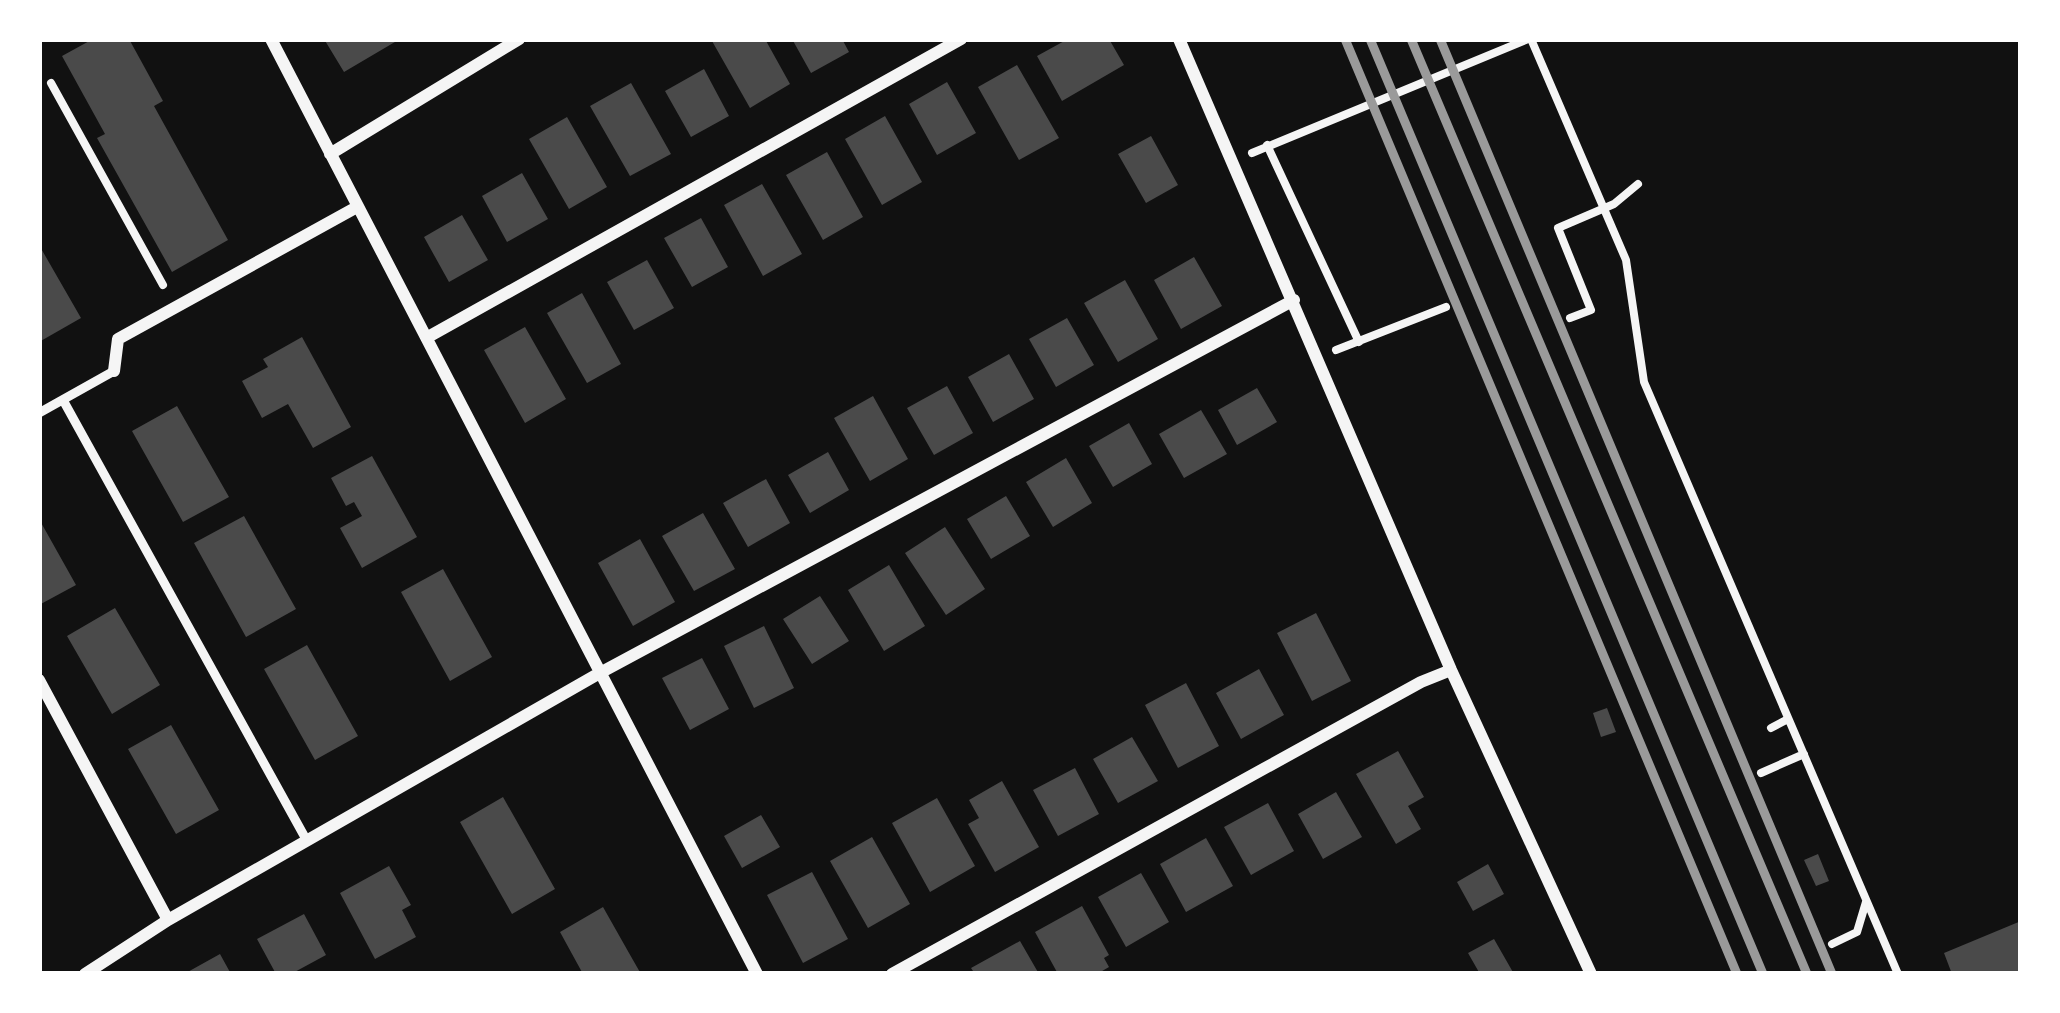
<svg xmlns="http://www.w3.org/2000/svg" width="2060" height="1013" viewBox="0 0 2060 1013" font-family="'Noto Sans',sans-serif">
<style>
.building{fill:#4a4a4a}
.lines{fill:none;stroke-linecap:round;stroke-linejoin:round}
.path{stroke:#f5f5f5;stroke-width:8}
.service{stroke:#f5f5f5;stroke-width:9}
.minor{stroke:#f5f5f5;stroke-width:12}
.rail{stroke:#9a9a9a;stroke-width:9}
</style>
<rect width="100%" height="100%" fill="#111"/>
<path class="building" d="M93,39H129L163,101L154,106L228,240L172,272L97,138L105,134L62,56Z
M324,39H400L344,72Z
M715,39H765L790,84L750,108L712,41Z
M792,39H842L849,52L811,73Z
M1068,39H1109L1124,65L1062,101L1037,56Z
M1017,65L1059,138L1019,160L978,87Z
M704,69L729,116L691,137L665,91Z
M947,82L976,133L937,155L909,104Z
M631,83L671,154L630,176L590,106Z
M885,116L922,182L882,205L845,139Z
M567,117L607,187L569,209L529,139Z
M1151,136L1178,185L1146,203L1118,154Z
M827,152L863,217L823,240L786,175Z
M522,173L548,219L507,242L482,196Z
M762,184L802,254L763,276L724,205Z
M462,215L488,260L449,282L424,237Z
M701,218L728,267L692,287L664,238Z
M39,245L81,318L39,342Z
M1194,257L1222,306L1181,329L1154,280Z
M647,260L674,308L634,330L607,282Z
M1125,280L1158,339L1118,362L1084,303Z
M582,293L621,364L587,383L547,313Z
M1067,318L1094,365L1056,387L1029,339Z
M525,327L566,399L525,423L484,350Z
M302,337L351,427L313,448L288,404L262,418L242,381L268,367L263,359Z
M1009,354L1034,399L993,422L968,377Z
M947,386L973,433L934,455L907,408Z
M1257,388L1277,422L1237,445L1218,410Z
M873,396L908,459L870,481L834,418Z
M177,406L229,497L183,522L132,431Z
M1201,410L1227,454L1184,478L1159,434Z
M1129,423L1152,464L1113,487L1089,446Z
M828,452L849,490L810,513L788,475Z
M372,456L417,537L362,568L340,528L362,516L354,502L346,506L331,478Z
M1066,458L1092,503L1053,527L1026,482Z
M766,479L790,523L748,547L723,503Z
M1006,496L1030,536L991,559L967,519Z
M703,513L735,569L694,591L662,536Z
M244,516L296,609L246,637L194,543Z
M39,519L76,585L39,605Z
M945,527L985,589L946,615L905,553Z
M640,539L675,602L633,626L598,563Z
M889,565L925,626L884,651L848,590Z
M443,569L492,657L450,681L401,592Z
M820,596L849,641L812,664L783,619Z
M115,608L160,685L112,714L67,636Z
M1316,613L1351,681L1312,701L1277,633Z
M764,626L794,688L754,708L724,646Z
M307,645L358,736L315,760L264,669Z
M702,658L729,709L690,730L662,678Z
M1259,669L1284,715L1241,739L1216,693Z
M1186,683L1219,746L1178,768L1145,705Z
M1607,708L1616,732L1601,737L1593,713Z
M171,725L219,810L176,834L128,749Z
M1132,737L1158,781L1118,803L1093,759Z
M1398,751L1424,797L1408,806L1421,829L1396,844L1356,774Z
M1075,768L1099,814L1058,836L1033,790Z
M1002,781L1039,847L995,872L968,824L979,818L969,800Z
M1336,792L1362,837L1323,859L1298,814Z
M503,797L555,889L512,914L460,822Z
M937,798L975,866L930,892L892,823Z
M1268,803L1294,851L1251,875L1224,827Z
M761,815L780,847L742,868L724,836Z
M872,837L910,904L868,928L830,861Z
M1206,838L1233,886L1186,912L1160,864Z
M1818,854L1829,881L1816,886L1804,860Z
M1488,864L1504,894L1473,911L1457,882Z
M389,866L411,905L402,910L416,937L375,959L340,893Z
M812,872L848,939L803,963L767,895Z
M1141,873L1169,922L1126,947L1098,897Z
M1082,906L1109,955L1104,958L1109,967L1097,974H1058L1035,932Z
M603,907L629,953L641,974H583L560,932Z
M304,914L326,955L291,974H276L257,939Z
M2021,921V974H1952L1944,953Z
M1494,939L1514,974H1480L1468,953Z
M1020,941L1039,974H975L971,968Z
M220,954L231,974H184Z"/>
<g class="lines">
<path class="path" d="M1531,39L1626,260L1644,382L1898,974
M51,83L163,285
M1267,145L1359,342
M1252,153L1528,39
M1570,318L1591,310L1558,228L1614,204L1638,184
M1336,350L1446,307
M1771,728L1788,719
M1761,773L1804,754
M1832,944L1857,932L1866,902"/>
<path class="service" d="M63,400L307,841
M39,413L114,371"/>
<path class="minor" d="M271,39L757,974
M1179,39L1451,670L1591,974
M330,154L519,39
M428,337L961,39
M114,371L118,339L357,207
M39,680L168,920
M85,974L168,920L598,674L1294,300
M892,974L1421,682L1451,670"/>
<path class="rail" d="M1345,39L1737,974
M1370,39L1763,974
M1411,39L1807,974
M1440,39L1832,974"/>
</g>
<rect width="2060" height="1013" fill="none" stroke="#ffffff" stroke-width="84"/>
</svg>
